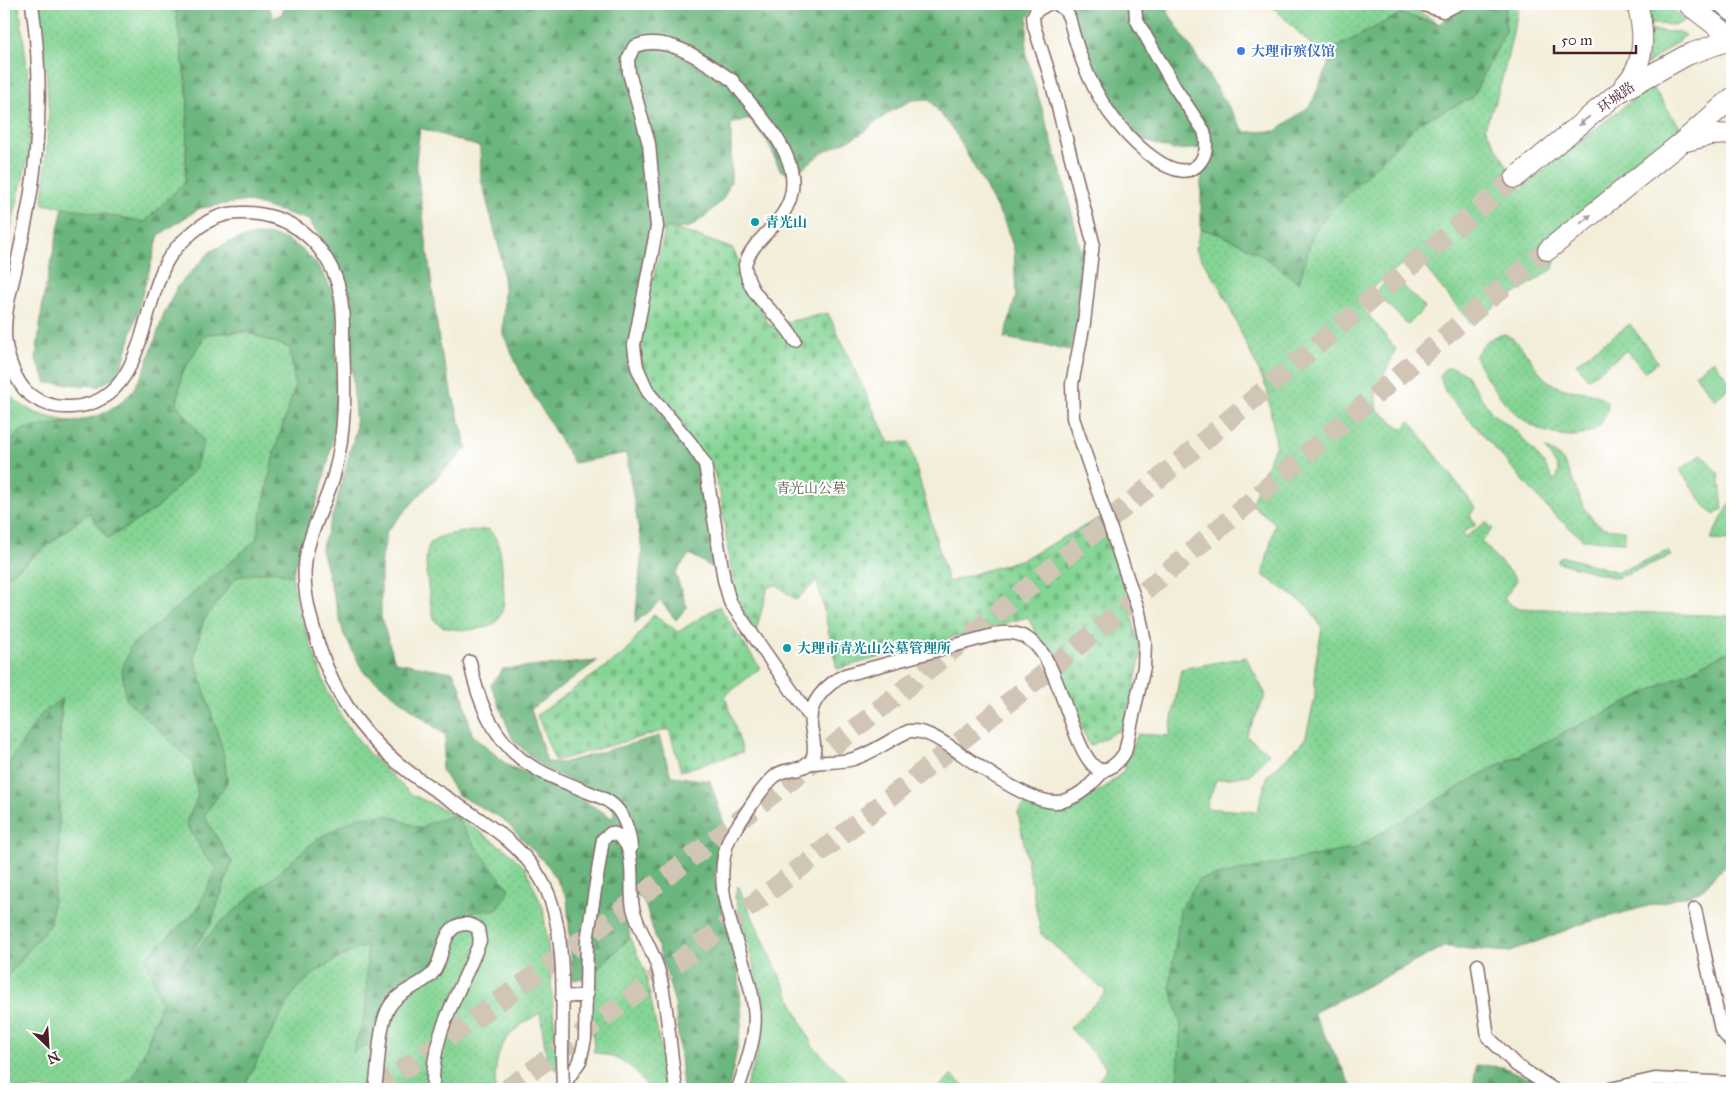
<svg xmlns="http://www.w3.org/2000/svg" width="1736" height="1093" viewBox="0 0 1736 1093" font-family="'IM FELL Great Primer','Noto Serif SC',serif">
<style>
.grass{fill:url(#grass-dots);stroke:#677a60}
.forest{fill:url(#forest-firs);stroke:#5a6a54}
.cemetery{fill:url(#cemetery-stones);stroke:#677a60}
.pitch{fill:#84d494;stroke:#677a60}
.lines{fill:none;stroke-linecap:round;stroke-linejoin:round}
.primary-tunnel{stroke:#d1c5b6;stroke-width:20;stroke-dasharray:20 10;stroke-linecap:butt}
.minor-casing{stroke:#856768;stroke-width:15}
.primary-casing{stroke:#856768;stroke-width:22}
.trunk-casing{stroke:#856768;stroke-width:22}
.minor{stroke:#fff;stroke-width:12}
.primary{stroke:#fff;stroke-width:20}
.trunk{stroke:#fff;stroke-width:20}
.minor-bridge-casing{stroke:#856768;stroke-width:15;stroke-linecap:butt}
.minor-bridge{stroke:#fff;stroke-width:12}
.oneway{fill:#ae9aa0}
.shop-dot{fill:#3f7fe0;stroke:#fff;stroke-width:2}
.culture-dot{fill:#0f9aa8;stroke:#fff;stroke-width:2}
.labels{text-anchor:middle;stroke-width:4;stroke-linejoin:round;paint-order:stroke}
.shop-label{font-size:14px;font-weight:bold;fill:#366cbe;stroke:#fff;text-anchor:start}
.street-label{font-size:14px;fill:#4a1f2b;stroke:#fff}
.culture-label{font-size:14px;font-weight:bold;fill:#0d838f;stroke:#fff;text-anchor:start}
.park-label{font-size:14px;fill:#5e5e50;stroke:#fff}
</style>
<defs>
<pattern id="grass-dots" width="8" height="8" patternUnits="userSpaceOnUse" patternTransform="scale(1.25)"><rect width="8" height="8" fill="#84d494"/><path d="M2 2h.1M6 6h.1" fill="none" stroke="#74b680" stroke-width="1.8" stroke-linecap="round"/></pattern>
<pattern id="forest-firs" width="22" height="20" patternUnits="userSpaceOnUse" patternTransform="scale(1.25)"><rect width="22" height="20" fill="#6bb67e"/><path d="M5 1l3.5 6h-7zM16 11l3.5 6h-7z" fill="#5a9367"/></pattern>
<pattern id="cemetery-stones" width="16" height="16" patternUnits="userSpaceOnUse" patternTransform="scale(1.25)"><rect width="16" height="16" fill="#84d494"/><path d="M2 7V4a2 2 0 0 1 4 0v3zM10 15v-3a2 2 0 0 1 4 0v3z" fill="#74b680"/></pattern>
</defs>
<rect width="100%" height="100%" fill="#fff"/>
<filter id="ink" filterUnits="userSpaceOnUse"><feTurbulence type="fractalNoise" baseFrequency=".02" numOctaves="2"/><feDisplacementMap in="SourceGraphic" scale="10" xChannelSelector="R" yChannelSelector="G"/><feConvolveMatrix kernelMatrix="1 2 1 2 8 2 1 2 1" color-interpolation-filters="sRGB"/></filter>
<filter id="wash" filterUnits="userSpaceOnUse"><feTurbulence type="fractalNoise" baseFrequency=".0096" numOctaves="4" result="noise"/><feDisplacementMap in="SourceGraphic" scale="20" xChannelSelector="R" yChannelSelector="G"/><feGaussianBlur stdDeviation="1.12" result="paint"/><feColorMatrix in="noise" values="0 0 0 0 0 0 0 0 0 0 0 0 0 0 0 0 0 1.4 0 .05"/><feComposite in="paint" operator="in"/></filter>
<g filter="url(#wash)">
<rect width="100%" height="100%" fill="#f3eed9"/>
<path class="grass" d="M4,4H19L31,98L29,153L4,257Z
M36,4H175L188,99L185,182L145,222L43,204L49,111L46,70Z
M1270,4H1405L1438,23L1400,14L1329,63Z
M1506,4H1517L1518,10C1509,50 1502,90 1485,127L1520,189L1651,85L1683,131L1543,245L1556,257L1553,269L1470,323L1415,255L1357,300L1396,349L1376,392L1378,410L1402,429L1410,421L1476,508L1470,515L1476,525L1463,532L1465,537L1486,522L1493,529L1481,541L1517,580L1504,599L1516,608L1732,616V653H1726L1483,773L1356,848L1199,879L1170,985L1181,1024L1177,1089H1092L1107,1068L1070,1028L1106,992L1041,934L1018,812L1026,803L1061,809L1084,801L1105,787L1123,772L1138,734L1169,736L1181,669L1246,657L1266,695L1246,736L1269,753L1250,775L1216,780L1206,808L1257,812L1268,775L1305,740L1315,697V666L1322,628L1308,606L1263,575L1275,523L1251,504L1276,444L1267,389L1221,289L1195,249L1201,229L1217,233L1264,254L1299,283L1313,233L1330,211L1420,122L1472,98L1505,33Z
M1645,4H1663L1686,20L1676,25L1650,24Z
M1651,31L1678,32L1686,35L1646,65Z
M1630,324L1658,362L1644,372L1627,350L1588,379L1576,363Z
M246,332L290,348L295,387L275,450L256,540L131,646L161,732L193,762L198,796L186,823L205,856L218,869L196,911L147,957L161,1003L147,1045L133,1078L115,1089H4V980L50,924L59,850V756L62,698L4,770V580L90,512L108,539L157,508L204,441L177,404L182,373L206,333Z
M1505,334C1529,345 1532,373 1554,385C1572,395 1594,386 1608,404C1604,446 1554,440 1528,423C1505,408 1487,380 1475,357C1481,344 1491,336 1505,334Z
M1713,360L1732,385L1715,400L1695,374Z
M1446,368H1454L1465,373L1491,412L1516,431L1544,463L1553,480L1557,478L1559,470L1546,449C1577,458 1571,507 1601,526C1607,529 1617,529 1624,530L1625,542L1584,540L1551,512L1445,392L1440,376Z
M4,389C26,413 41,416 72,422L24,429L4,447Z
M1702,454L1719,475L1723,509L1714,515L1704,505L1680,470Z
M1732,500V541L1710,540Z
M488,529C503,541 501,564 503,582C504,596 506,610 496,622C487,632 446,633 436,622C430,613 424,562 427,551C428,546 431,541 435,539C445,533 475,531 488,529Z
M1668,551L1671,556L1616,578L1557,562L1561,556L1618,572Z
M272,571L292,576L297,606L328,693L343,719L369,754L411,794L455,815L509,852L526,869L543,908L549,954L558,1071L547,1062L540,1013C504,1035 495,1045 495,1089H243C259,1059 273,1025 291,997C307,973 340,955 367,946L366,1010L353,1052L386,1003L442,959L473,912L477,849L455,815L422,829L387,815L317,839L219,924L170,980L211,924L231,862L204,816L227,782L224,755L194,657L203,621L236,577Z
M738,886L812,1045L856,1089H745L757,1056L761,993L735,896Z
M630,938L645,971L669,1089H648C632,1063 624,1060 594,1052L589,977Z
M951,1075L967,1089H938Z"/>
<path class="forest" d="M175,4H267L274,18L283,13L282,4H1040L1028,17L1026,55L1066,189L1083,258L1080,305L1070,350L1004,338L1016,296L1014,249L1004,221L956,134L929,99L912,100L888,113L861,134L822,153L792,176L780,170L768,142L750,119L731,124V181L723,199L707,215L690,227L648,234L642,279L653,403L707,480L717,542L711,567L690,554L675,573L687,607L676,620L660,601L635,623L642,550L626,453L574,463L523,378L503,334L504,286L500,251L481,179L480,147L420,128L416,161L440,348L467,448L428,486L387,531L381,564V617L395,662L453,672L461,688L472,734L507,765L565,789L614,819L613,800L545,769L513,740L491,685L503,669L597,661L531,709L547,762L562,763L659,736L671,776L710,781L726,830L714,878L738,963L742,1023L729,1089H683L675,1003L644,900L623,888L630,938L589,977L573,980L567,898L549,867L503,819L458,795L441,770L446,736L363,671L344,635L321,549L335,508L356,429L349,323L337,263L309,220L247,201L200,208L159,235L120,374L99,386L47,383L36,360L43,300L63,207L145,222L185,182L188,99Z
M1064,4H1167V11L1245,132L1276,131L1311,105L1335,48L1400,14L1439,24L1464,4H1506L1505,33L1472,98L1420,122L1330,211L1313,233L1299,283C1266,257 1242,240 1201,229V182L1207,148L1173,150L1142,140L1114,114L1084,60Z
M255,235C261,236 268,235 274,236C307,243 333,279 337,311C338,327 336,344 336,361C337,400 335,439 324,478C315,511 301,542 292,576L272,571L236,577L203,621L194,657L224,755L227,782L204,816L232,862L211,924L175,973L219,924L317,839L358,817L387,815L422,829L426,824L455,815L477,849L509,889L498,909L473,912L442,959L386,1003L375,1042L353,1052L366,1010L367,946C340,955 307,974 291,997C273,1026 259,1059 243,1089H115L133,1078L147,1045L161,1003L146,957L196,911L217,869L205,856L186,823L198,796L192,762L126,699L122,670L131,646L256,540L275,450L295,387L290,348L246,332L206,334L182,373L177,404L204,441L195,469L157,508L108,539L89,512L4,580V492L10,479L4,471V447L24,429L78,421L100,415L119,404L132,392L144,371L164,314L177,287L211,251L229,242Z
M1726,653H1732V858L1700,892L1582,924L1510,952L1444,947L1313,1013L1351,1085L1349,1089H1177L1181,1024L1170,985L1180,910L1199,879L1356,848L1483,773Z
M62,698L59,756V850L50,924L4,980V770L40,716Z
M1476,1065L1503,1067L1552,1089H1473Z"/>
<path class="cemetery" d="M666,227L695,235L733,249L769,326L828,313L889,443L909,442L948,582L1023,559L1100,518L1126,591L1141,655L1125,727L1090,746L1028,617L837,669L817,580L796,600L777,585L768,587L756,631L735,599L720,493L713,469L663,414L643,371L639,335Z
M719,606L760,668L725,696L743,752L681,771L669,729L555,761L537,715L625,653L654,614L678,632Z"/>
<path class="pitch" d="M1393,275L1425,308L1408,325L1375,292Z"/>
</g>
<g filter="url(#ink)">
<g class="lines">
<path class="primary-tunnel" d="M375,1089C776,812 1143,491 1515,178
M507,1089C717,936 921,775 1122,610C1265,491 1405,368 1548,250"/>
<g class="minor-casing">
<path id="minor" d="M32,4C39,53 41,101 36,151C33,189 25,226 17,263C12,285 5,308 5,332C5,350 12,374 24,389C35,402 54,408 71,407C143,404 140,314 165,265C171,252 182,241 193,232C207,220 222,213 240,213C263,212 287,219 305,234C322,248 336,271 340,293C344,310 343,327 343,345C345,389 346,432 334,475C326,504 307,535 305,566C303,586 308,607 313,626C328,685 357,731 405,769C454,808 522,832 548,893C567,941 562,1006 562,1057
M1057,4L1065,10L1069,17C1078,55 1092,93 1118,124C1131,140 1180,192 1201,161C1207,152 1207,141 1204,131L1174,86L1136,19L1135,4
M1421,4L1443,11L1459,4
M795,341C781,312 748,301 745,265C750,245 771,231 782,215C816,166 760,119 733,81C707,63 667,32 634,47L628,59L629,73L649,144L657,227L634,345L635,354L637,367L648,392L690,442L705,464L724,580L730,602L810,717
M470,662C477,698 491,734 520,758C540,774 565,782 588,792C595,795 605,798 612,804C624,813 630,833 631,848
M807,764C822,761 841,763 853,759C874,753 890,739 909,731C925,730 938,739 951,747C975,763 1035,809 1063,801C1081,796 1093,783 1105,769
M1695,909L1721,1030L1732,1043
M1478,965L1488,1037L1516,1065L1553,1089
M562,997L587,995
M375,1089C379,1066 378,1030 388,1009C397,991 419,987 432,974C445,960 440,926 464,924C470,924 474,925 478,929L480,941C460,995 431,1030 433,1089
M561,1089L580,1061L585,1039L587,941L603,839L611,833C640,838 628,887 633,908C638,930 653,949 659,972C668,1006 670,1052 676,1089
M738,1089C746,1064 758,1034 754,1008C748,953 705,893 730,837C744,818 757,792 775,776C786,766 805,773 812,759C817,749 812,735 811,725C807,703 827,684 845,675L997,634C1014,630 1029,636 1040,650C1061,676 1074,750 1095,767C1106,776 1120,761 1125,752L1144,667L1145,643L1139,612L1073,418L1072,384L1084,323L1093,242L1049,73L1034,26L1033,16L1036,11L1048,4
M1610,1089L1655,1079L1732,1083"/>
</g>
<g class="primary-casing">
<path id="primary" d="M1624,86C1646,64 1645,32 1637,4
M1686,141L1710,135L1732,134
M1515,178L1618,93L1687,55L1732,39
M1548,250L1682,142L1732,98"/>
</g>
<g class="trunk-casing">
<path id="trunk" d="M1688,4L1732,38
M1724,4L1732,11"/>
</g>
<use href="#minor" class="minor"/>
<use href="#primary" class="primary"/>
<use href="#trunk" class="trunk"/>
<g class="minor-bridge-casing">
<path id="minor-bridge" d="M562,1057L563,1089"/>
</g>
<use href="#minor-bridge" class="minor-bridge"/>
</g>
<defs><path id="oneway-solid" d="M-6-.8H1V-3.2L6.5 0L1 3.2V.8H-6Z" transform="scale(1.25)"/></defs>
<g class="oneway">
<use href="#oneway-solid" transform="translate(1584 121) rotate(140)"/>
<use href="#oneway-solid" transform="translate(1586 219) rotate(-39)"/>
</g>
</g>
<circle class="shop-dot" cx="1241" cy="51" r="5"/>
<g class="culture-dot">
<circle cx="755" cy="222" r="5"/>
<circle cx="787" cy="648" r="5"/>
</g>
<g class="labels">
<g class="shop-label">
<text x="1251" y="56">大理市殡仪馆</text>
</g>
<g class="street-label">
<text transform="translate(1616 97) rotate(-36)" y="5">环城路</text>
</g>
<g class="culture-label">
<text x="765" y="227">青光山</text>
<text x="797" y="653">大理市青光山公墓管理所</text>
</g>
<g class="park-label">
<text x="811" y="493">青光山公墓</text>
</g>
</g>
<rect width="1736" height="1093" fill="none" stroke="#fff" stroke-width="20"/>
<g transform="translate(48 1046) rotate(155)" stroke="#ffffff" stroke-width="4" paint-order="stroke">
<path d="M0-4L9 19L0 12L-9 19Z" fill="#4a1f2b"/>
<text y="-8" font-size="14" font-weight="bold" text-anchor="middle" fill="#4a1f2b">N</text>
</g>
<path d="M1554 45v8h82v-8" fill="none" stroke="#4a1f2b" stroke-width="2.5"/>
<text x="1561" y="45" font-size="15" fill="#4a1f2b" stroke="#ffffff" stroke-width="4" paint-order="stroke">50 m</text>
</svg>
